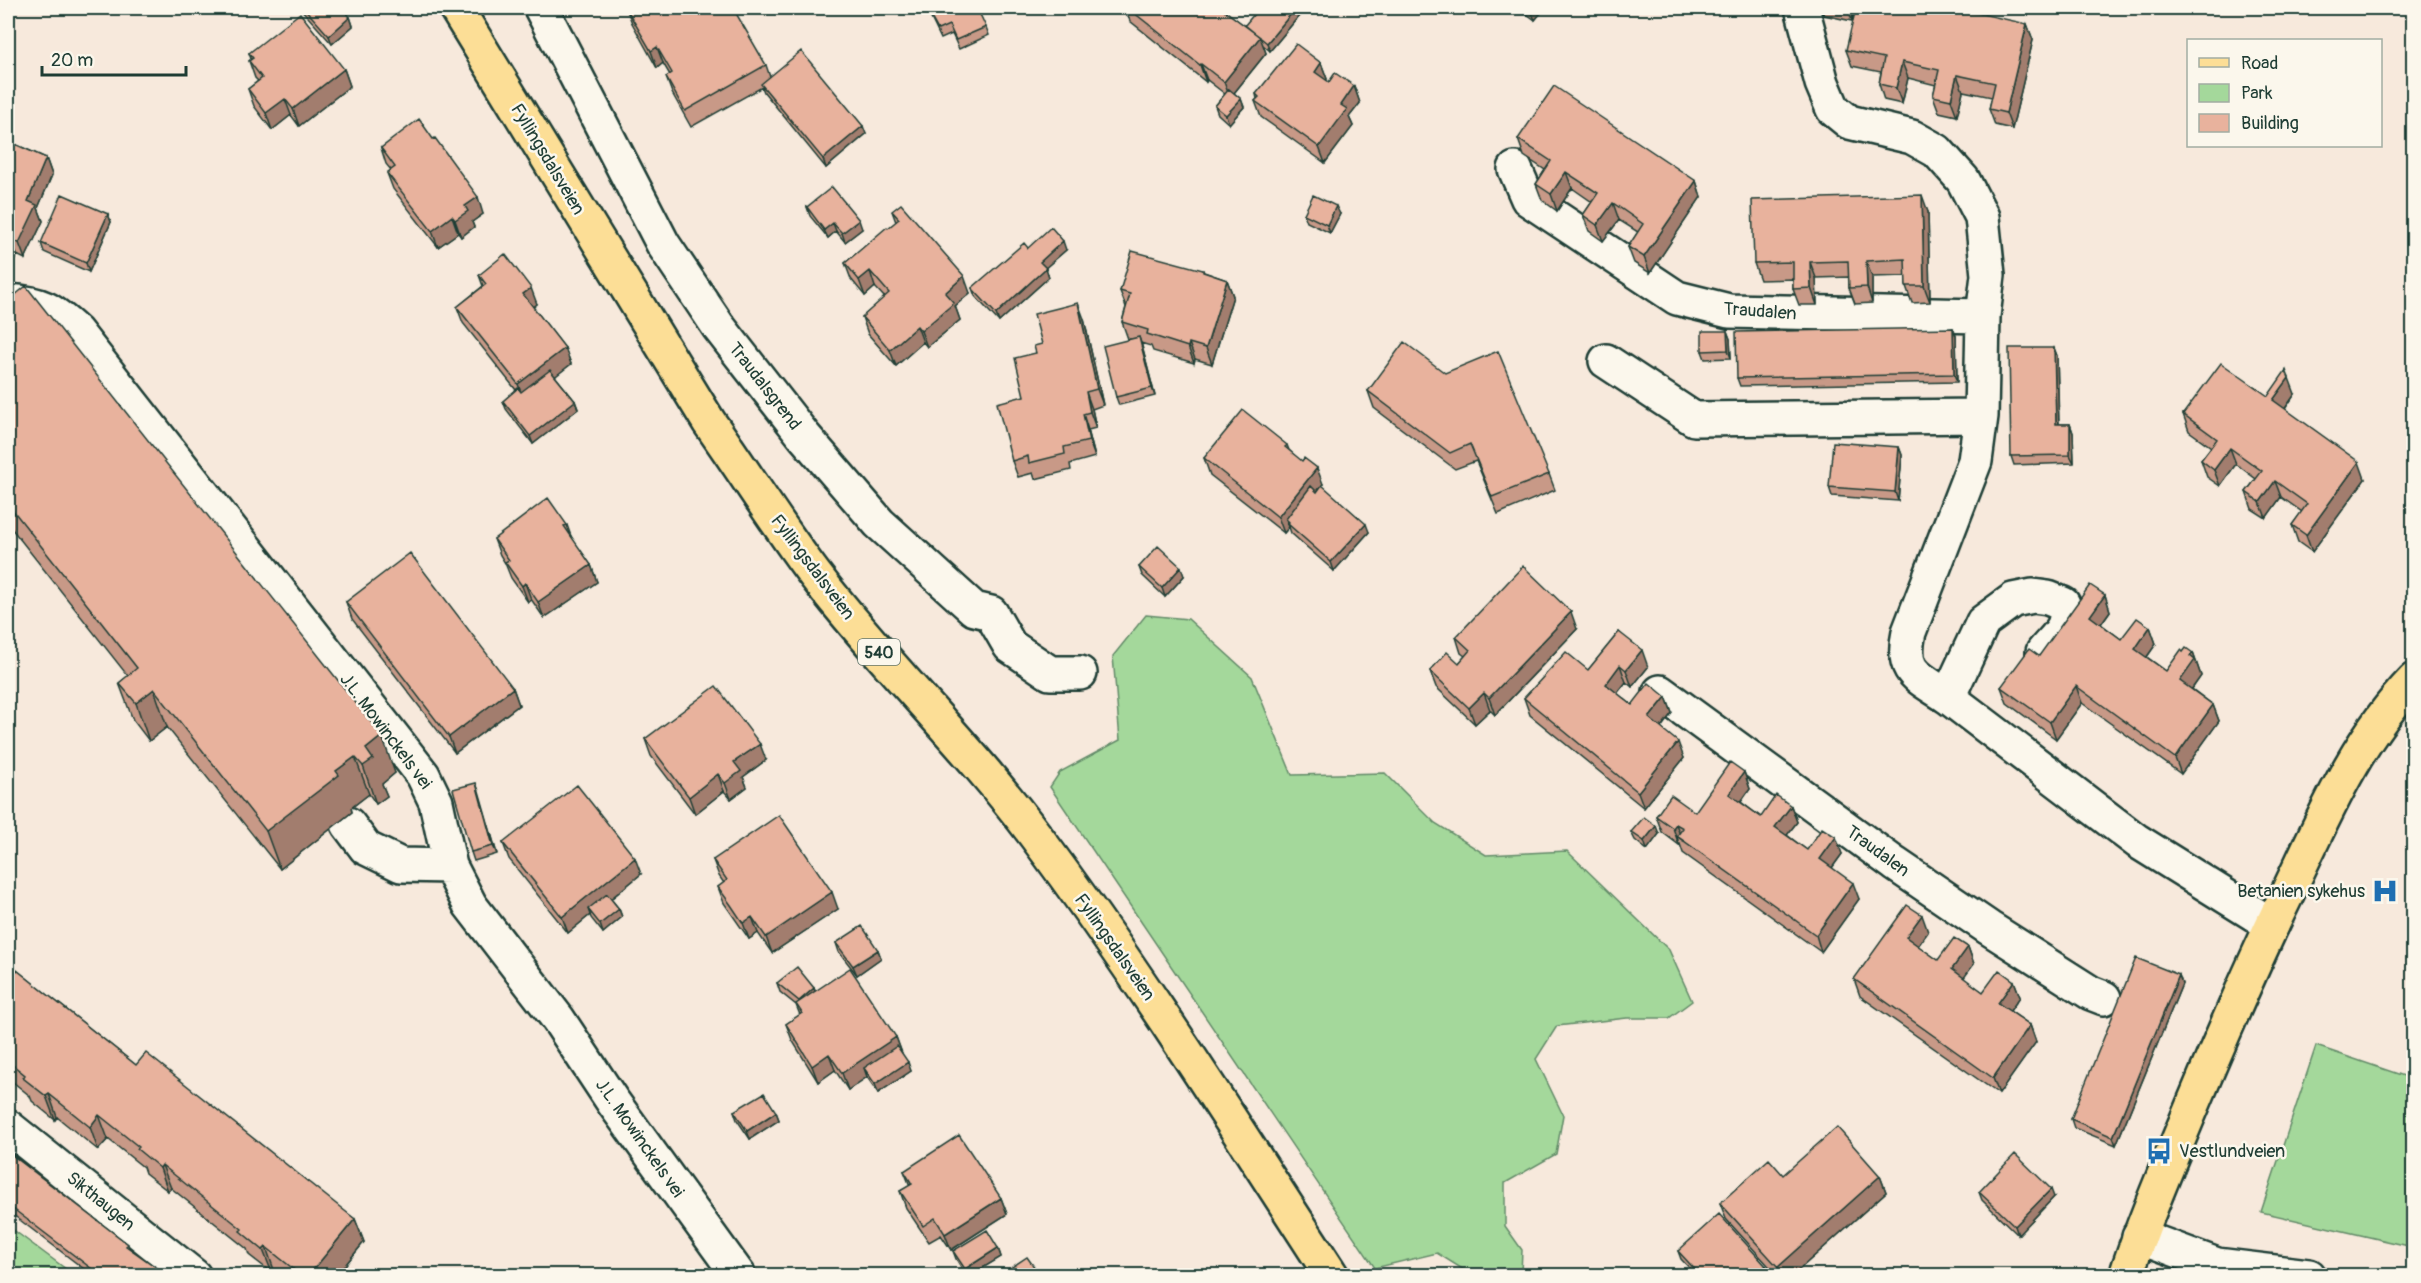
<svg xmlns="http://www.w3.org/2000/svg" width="2421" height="1283" viewBox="0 0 2421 1283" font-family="Pangolin,sans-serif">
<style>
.green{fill:#a4d89b;stroke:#628a68;stroke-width:1.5}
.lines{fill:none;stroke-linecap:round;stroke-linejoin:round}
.minor-casing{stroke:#1f3d34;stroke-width:38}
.major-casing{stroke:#1f3d34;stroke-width:38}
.minor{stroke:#fbf7ec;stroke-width:33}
.major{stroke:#fcde96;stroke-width:33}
.wall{fill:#c89987;stroke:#1f3d34;stroke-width:1.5}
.shaded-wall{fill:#a27d6e;stroke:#1f3d34;stroke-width:1.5}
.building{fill:#e8b29d;stroke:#1f3d34;stroke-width:1.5}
.labels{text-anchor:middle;stroke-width:5;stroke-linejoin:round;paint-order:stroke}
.shield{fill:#fbf7ec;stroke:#61756b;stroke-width:1.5}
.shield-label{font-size:16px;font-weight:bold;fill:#1f3d34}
.street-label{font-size:18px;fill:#1f3d34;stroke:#fbf7ec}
.poi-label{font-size:18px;fill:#1f3d34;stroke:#fbf7ec;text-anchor:end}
</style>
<rect width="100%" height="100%" fill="#f7e9dc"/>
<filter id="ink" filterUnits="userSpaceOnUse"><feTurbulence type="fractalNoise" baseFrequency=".0167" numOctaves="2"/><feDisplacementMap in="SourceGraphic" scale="12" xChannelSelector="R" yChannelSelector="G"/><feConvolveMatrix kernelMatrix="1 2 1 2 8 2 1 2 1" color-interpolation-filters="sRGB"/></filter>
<g filter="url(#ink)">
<path class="green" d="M1146,615L1188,619L1252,677L1292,775L1385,773L1435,823L1486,855L1567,851L1669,950L1692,1001L1669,1018H1627L1557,1026L1536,1059L1563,1115L1556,1154L1505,1183V1226L1522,1250L1521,1273L1517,1276L1472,1275L1437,1253L1375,1268L1050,787L1060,772L1120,740L1113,656Z
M2316,1046L2413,1079V1247L2261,1212Z
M8,1226L74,1275H8Z"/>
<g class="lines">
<g class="minor-casing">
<path id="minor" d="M541,8L663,244L718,326L804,436L879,523L974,609L991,613L1010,646L1050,673H1080
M1802,8L1822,83L1833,109L1849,122L1912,137L1937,151L1963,180L1982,217L1988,275L1983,316L1981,416L1975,461L1909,632C1900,673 1917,676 1948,697L2137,841L2272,925
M1515,169L1528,199L1677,298L1729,311L1983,316
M8,301C42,303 51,309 76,332L423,775L436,802L450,866L470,905L558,1019L613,1102L739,1276
M1606,361L1694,419L1981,416
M1660,692L1895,864L1989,928L2091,993L2104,998
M1948,697L1983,622L2013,600L2033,596L2048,598L2063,604C2073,625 2056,636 2043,652
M348,824L366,848L401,865L450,866
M8,1127L194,1276
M2139,1236L2217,1265L2309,1276"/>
</g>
<g class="major-casing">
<path id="major" d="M456,8L709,422C745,473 778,526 815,575C884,665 967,744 1035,835C1141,977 1235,1127 1332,1276
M2126,1276C2141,1228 2161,1182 2180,1136C2214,1054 2248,974 2287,894C2323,819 2355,741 2414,680"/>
</g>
<use href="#minor" class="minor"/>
<use href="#major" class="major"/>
</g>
<path class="wall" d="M300,8H342L350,17L353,26L332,44Z
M626,8L766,65L770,77L866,134L826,168L764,92L762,87L691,127L672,93L666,77L670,75L663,63L657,68L632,23Z
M926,8L986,27L989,35L959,49L952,34L941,39Z
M1125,8H1224V10L1245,26L1296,8L1299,16L1270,51L1263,45L1266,53L1234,93L1241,99L1244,107L1229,124L1218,114L1215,106L1225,94L1207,80L1206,82L1130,21Z
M1519,8H1545L1535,20Z
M1821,8H1854L1852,21L1824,15Z
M2027,24L2033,40L2012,129L1995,125L1989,109L1992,97L1963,91L1957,116L1939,112L1933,96L1936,85L1908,78L1902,104L1884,100L1879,84L1881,72L1852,66L1846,50Z
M249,53L344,69L350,86L299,126L291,115L272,130L254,106L248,89L258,81L255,78L249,61L251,59Z
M1321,63L1327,79L1326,80L1329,82L1354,86L1360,103L1349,117L1353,126L1325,163L1261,117L1255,101L1257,99L1256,94Z
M1518,139L1696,181L1701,197L1650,273L1634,263L1628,247L1638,232L1619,220L1603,241L1589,231L1583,215L1592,202L1572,188L1557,211L1542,200L1536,184L1545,170L1524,156Z
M8,141L46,158L52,175L38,208L43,221L25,259L17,255L14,261L8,259Z
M381,148L483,214L472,222L474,227L461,237L458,233L438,247L393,189L387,173L391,170L386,164Z
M807,207L862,229L845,242L836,231L828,238L810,216Z
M892,211L970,293L955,306L960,320L927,347L923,342L896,366L868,334L862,317L885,298L875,287L865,296L851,279L845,263L896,222Z
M1928,212L1930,302L1912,303L1906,286V276L1872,277V303L1855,304L1849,288V277L1816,278L1817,305H1799L1793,289V279L1760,280L1754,263Z
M108,214L111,222L89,272L44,252L41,243Z
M1304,214H1340L1330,233L1307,222Z
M1028,248L1066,250L1045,268L1049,277L999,322L975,296L972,288Z
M1203,270L1204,272L1227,280L1233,296L1212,364L1195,359L1194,363L1153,351L1151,346L1141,343L1155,396L1119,405L1116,397L1130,339H1128L1122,322L1126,307L1120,291Z
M479,275L537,304L533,307L565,348L571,364L555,376L575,401L578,409L533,444L506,409L503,401L516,390L463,323L457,307L483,286Z
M8,301L395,773L382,784L387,796L376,804L369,794L351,808L352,812L280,869L167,727L149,741L133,720L119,683L128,676L8,524Z
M1084,319L1103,405L1092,409L1096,428L1088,430L1095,457L1070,464L1071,470L1035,479L1033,473L1018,477L1012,461L1024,396L1036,353Z
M1953,328L1956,336L1957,382L1740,386L1737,378Z
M1727,331L1730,339L1731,358L1705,359L1702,351Z
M2054,348L2057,356L2059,424H2070L2073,433L2074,463L2014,465L2011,456Z
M1368,391L1549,474L1555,490L1498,514L1476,461L1455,469L1374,408Z
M2295,394L2285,409L2365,479L2312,552L2298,542L2292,525L2302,512L2281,497L2266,518L2252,509L2246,492L2256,479L2236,464L2220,486L2207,477L2201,460L2211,447L2189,431L2183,414L2268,396Z
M1287,445L1289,450L1323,484L1317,491L1369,532L1334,571L1291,533L1289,527L1284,533L1210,475L1204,458Z
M1899,447L1902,455L1898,501L1832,496L1829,487Z
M567,525L572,539L591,565L597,582L544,618L531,599L528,602L511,578L505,563L500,555L494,539Z
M1139,567L1184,576L1165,597L1142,575Z
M2105,595L2110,611L2101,624L2121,639L2150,627L2156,644L2147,657L2166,671L2183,652L2193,653L2201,676L2192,689L2213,705L2219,721L2181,774L2082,703L2056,739L2007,703L2001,687L2039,656Z
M346,602L513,688L519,705L455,753L352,619Z
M1577,629L1495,715L1490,710L1475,724L1436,687L1430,671L1459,663L1465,656L1461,653L1456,637Z
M1619,632L1648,667L1632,687L1626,682L1617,693L1632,705L1666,697L1672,713L1661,728L1684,758L1644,808L1530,715L1524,698L1588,670Z
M645,739L766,760L743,777L747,787L731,799L724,791L695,814L651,756Z
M1744,772L1750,789L1741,802L1761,817L1791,806L1797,822L1787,835L1807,850L1842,854L1832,868L1859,899L1821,952L1683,853L1680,844L1679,845L1662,832L1656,816L1695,812Z
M476,783L497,854L474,861L471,852Z
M1631,832L1659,834L1647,850L1635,840Z
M503,843L641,874L611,899L619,909L622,917L603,933L591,918L590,915L568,933L509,859Z
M713,860L838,909L772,953L758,933L749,939L724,903L718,887L724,883L719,876Z
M1928,932L1918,946L1938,960L1968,947L1974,964L1963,978L1983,992L2014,981L2020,997L2010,1011L2030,1025L2036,1042L1999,1094L1860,996L1854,979Z
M836,943L878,950L881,958L857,975L839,952Z
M8,963L136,1065L355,1219L364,1242L337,1275H280L274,1270L272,1273L249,1255L247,1249L171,1188L168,1191L145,1173L143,1167L108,1139L98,1150L57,1117L55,1120L32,1101L30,1096L8,1078Z
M2179,975L2182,984L2116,1145L2074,1128L2071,1119Z
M777,983L814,988L815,991L896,1037L902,1054L911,1071L878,1093L867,1077L848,1090L835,1070L818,1082L792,1040L786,1024L800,1015L796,1005L780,992Z
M734,1111L776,1112L779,1120L750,1139L737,1120Z
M8,1152L128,1244L129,1248L167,1275H92L8,1211Z
M904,1171L1001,1198L1007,1214L951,1250L941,1235L929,1242L906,1208L900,1191L910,1186Z
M1783,1175L1880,1176L1886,1192L1793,1275H1777L1726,1219L1720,1203Z
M1979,1192L2054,1197L2018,1235L1982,1200Z
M998,1248L1001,1257L971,1275H966L956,1259L953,1251Z
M1678,1251L1766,1266L1769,1275H1696L1681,1259Z"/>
<path class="shaded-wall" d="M1296,8L1299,16L1270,51L1267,43Z
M1530,8H1545L1535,20Z
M1850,8H1854L1852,21L1849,12Z
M350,17L353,26L332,44L329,36Z
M2027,24L2033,40L2012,129L2006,113Z
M1260,37L1266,53L1230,98L1224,82Z
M657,47L663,63L657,68L651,51Z
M1902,62L1908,78L1902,104L1896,88Z
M1321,63L1327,79L1321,89L1315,72Z
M1201,64L1207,80L1206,82L1200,65Z
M344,69L350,86L299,126L293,109Z
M1957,75L1963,91L1957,116L1951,100Z
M1354,86L1360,103L1349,117L1353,126L1325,163L1319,147L1341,105Z
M285,99L291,115L272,130L266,113Z
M1241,99L1244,107L1229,124L1226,115Z
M863,126L866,134L826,168L823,159Z
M46,158L52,175L38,208L43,221L25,259L19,243L28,201Z
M1566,172L1572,188L1557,211L1551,194Z
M1696,181L1701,197L1650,273L1644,257Z
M1922,195L1928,212L1930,302L1924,286Z
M478,197L483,214L472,222L474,227L461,237L455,220L465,206Z
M1613,203L1619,220L1603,241L1597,225Z
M1336,206L1340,214L1330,233L1327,225Z
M108,214L111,222L89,272L86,263Z
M452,216L458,233L438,247L432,231Z
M859,220L862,229L845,242L842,233Z
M833,223L836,231L828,238L824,230Z
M11,239L17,255L14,261L8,245Z
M1063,241L1066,250L1043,270L1040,262Z
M1866,261L1872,277V303L1867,287Z
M1810,262L1816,278L1817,305L1811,288Z
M1046,268L1049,277L999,322L996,314Z
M870,271L875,287L865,296L859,280Z
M964,276L970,293L955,306L960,320L927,347L921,331L945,293Z
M1227,280L1233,296L1212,364L1206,348Z
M531,288L537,304L529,311L523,294Z
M1078,303L1084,319L1103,405L1097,389Z
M917,326L923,342L896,366L890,350Z
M1953,328L1956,336L1957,382L1954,374Z
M1727,331L1730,339L1731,358L1728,350Z
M1139,337L1142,346L1155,396L1152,388Z
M1189,343L1195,359L1194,363L1188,347Z
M565,348L571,364L524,401L518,384Z
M2054,348L2057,356L2059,433L2056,424Z
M2289,378L2295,394L2279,417L2273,400Z
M1086,392L1092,409L1096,428L1090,412Z
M575,401L578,409L533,444L530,436Z
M1083,414L1088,430L1095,457L1089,441Z
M2070,424L2073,433L2074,463L2070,455Z
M1899,447L1902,455L1898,501L1895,492Z
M2230,448L2236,464L2220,486L2214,470Z
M2359,462L2365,479L2312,552L2306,535Z
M1317,468L1323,484L1290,525L1289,522L1286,519L1289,527L1284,533L1278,517Z
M2275,481L2281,497L2266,518L2260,502Z
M1366,524L1369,532L1334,571L1331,562Z
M591,565L597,582L544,618L538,602Z
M1181,567L1184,576L1165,597L1162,588Z
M525,583L531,599L528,602L522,586Z
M2105,595L2110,611L2095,632L2090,616Z
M1571,612L1577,629L1495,715L1489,698Z
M2150,627L2156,644L2141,665L2135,649Z
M1642,650L1648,667L1632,687L1626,670Z
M2193,653L2201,676L2186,697L2180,681L2190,656Z
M1620,665L1626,682L1612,700L1606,684Z
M2076,686L2082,703L2056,739L2050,722Z
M513,688L519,705L455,753L449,737Z
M154,689L167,727L149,741L136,703Z
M1484,693L1490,710L1475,724L1469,708Z
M1666,697L1672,713L1655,735L1649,718Z
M2213,705L2219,721L2181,774L2175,758Z
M382,736L395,773L382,784L387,796L376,804L363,766L366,749Z
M1678,742L1684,758L1644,808L1638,792Z
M760,744L766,760L743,777L747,787L731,799L725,783L734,762Z
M355,757L369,794L351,808L352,812L280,869L266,831L336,771Z
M1744,772L1750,789L1735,810L1729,794Z
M718,774L724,791L695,814L689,797Z
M476,783L479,791L497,854L493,846Z
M1791,806L1797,822L1781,843L1775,827Z
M1676,824L1682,840L1677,836L1679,845L1673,828Z
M1656,826L1659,834L1647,850L1644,841Z
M1836,837L1842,854L1826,876L1820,859Z
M635,858L641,874L592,914L588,909L590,915L568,933L562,917Z
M1853,883L1859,899L1821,952L1816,935Z
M832,892L838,909L772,953L766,937Z
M619,909L622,917L603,933L600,924Z
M1922,915L1928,932L1912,954L1906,937Z
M752,917L758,933L749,939L743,923Z
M1968,947L1974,964L1958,986L1952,969Z
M878,950L881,958L857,975L853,966Z
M2179,975L2182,984L2116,1145L2113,1137Z
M2014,981L2020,997L2004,1019L1998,1003Z
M814,988L817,997L802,1010L799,1001Z
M2030,1025L2036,1042L1999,1094L1993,1078Z
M896,1037L902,1053L869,1076L864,1068L867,1077L848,1090L842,1073Z
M829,1054L835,1070L818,1082L812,1066Z
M908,1062L911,1071L878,1093L875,1084Z
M49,1094L57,1117L55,1120L46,1096Z
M776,1112L779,1120L750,1139L747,1131Z
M99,1115L108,1139L98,1150L90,1127Z
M162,1165L171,1188L168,1191L160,1168Z
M1880,1176L1886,1192L1793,1275H1781L1778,1267Z
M2051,1189L2054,1197L2018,1235L2015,1226Z
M1001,1198L1007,1214L951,1250L945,1234Z
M355,1219L364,1242L337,1275H309Z
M266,1247L274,1270L272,1273L263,1250Z
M998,1248L1001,1257L971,1275H967L965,1269Z
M1766,1266L1769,1275H1756Z"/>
<path class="building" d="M304,8H342L350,17L329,36Z
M626,8H733L766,65L685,111L666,77L672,73L657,47L651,51Z
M926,8H977L986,27L956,40L949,25L938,30Z
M1128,8H1221L1260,37L1224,82L1201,64L1200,65Z
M1259,8H1296L1267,43L1245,25Z
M1825,8H1850L1849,12Z
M1856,8H1955L2027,24L2006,113L1989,109L1995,83L1957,75L1951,100L1933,96L1939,70L1902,62L1896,88L1879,84L1884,58L1846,50Z
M300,13L344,69L293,109L285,99L266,113L248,89L262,78L249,61L253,58L249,53Z
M1296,44L1321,63L1315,72L1329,82L1335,73L1354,86L1341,105L1347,109L1319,147L1255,101L1259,97L1256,94Z
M801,51L863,126L823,159L761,84Z
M1554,86L1696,181L1644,257L1628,247L1643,224L1613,203L1597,225L1583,215L1598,193L1566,172L1551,194L1536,184L1551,161L1518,139Z
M1229,89L1241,99L1226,115L1215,106Z
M419,119L433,139L435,138L478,197L465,206L468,211L455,220L452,216L432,231L387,173L395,167L381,148Z
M8,141L46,158L28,201L37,205L19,243L11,239L8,245Z
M832,187L859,220L842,233L833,223L824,230L807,207Z
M62,194L108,214L86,263L41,243Z
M1313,195L1336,206L1327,225L1304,214Z
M1922,195L1924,286H1906L1905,259L1866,261L1867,287L1849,288L1848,261L1810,262L1811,288L1793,289V262L1754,263L1752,200Z
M901,204L964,276L945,293L954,303L921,331L917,326L890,350L862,317L889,293L870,271L859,280L845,263L887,227L888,228L899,219L892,211Z
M1051,227L1063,241L1040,262L1046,268L996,314L972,288L1024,243L1028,248Z
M1132,251L1203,270V272L1227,280L1206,348L1189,343L1188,347L1147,334L1148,330L1122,322L1130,294L1120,291Z
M505,254L531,288L523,294L565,348L518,384L457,307L486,284L479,275Z
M26,286L382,736L366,749L373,759L363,766L355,757L336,771L339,775L266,831L154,689L136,703L119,683L137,668L8,504V301Z
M1078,303L1097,389L1086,392L1090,412L1083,414L1089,441L1064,447L1065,454L1029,463L1028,456L1012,461L997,403L1024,396L1015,358L1036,353L1034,346L1042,344L1034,314Z
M1953,328L1954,374L1737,378L1736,332Z
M1702,331H1727L1728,350L1702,351Z
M1139,337L1152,388L1116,397L1103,346Z
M1404,342L1445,373L1498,351L1549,474L1492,497L1470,444L1450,453L1368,391Z
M2009,348H2054L2056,424H2070V455L2011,456Z
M2221,363L2268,396L2286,370L2289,378L2273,400L2359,462L2306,535L2292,525L2307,504L2275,481L2260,502L2246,492L2262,471L2230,448L2214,470L2201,460L2217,439L2183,414Z
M550,370L575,401L530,436L503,401L518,388L521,392Z
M1243,410L1287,445L1285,447L1302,461L1304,458L1317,468L1278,517L1204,458Z
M1833,442L1899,447L1895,492L1829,487Z
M1322,485L1366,524L1331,562L1288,524L1289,522L1286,519L1311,486L1317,492Z
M548,498L567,525L564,526L591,565L538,602L525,583L522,586L505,562L509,560L494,539Z
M1158,546L1181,567L1162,588L1139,567Z
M410,553L513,688L449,737L346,602Z
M1523,566L1571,612L1489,698L1484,693L1469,708L1430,671L1447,652L1459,663L1470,650L1456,637Z
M2090,585L2105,595L2090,616L2121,639L2137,618L2150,627L2135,649L2166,671L2181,650L2183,652L2186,648L2193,653L2190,656L2195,660L2180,681L2213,705L2175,758L2076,686L2050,722L2001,687L2029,649L2039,656Z
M1619,632L1642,650L1626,670L1620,665L1606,684L1632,705L1649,683L1666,697L1649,718L1678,742L1638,792L1524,698L1566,652L1588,670Z
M716,686L760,744L734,762L741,771L725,783L718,774L689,797L645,739Z
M1730,762L1744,772L1729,794L1761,817L1776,795L1791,806L1775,827L1807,850L1822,828L1836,837L1820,859L1853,883L1816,935L1677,836L1683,828L1676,824L1673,828L1656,816L1671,795L1695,812Z
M476,783L493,846L471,852L453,789Z
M577,785L635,858L562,917L503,843Z
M779,815L832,892L766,937L752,917L743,923L731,905L718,887L727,880L713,860Z
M1644,817L1656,826L1644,841L1631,832Z
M607,894L619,909L600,924L588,909Z
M1907,905L1922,915L1906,937L1938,960L1954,938L1968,947L1952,969L1983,992L1999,970L2014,981L1998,1003L2030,1025L1993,1078L1854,979Z
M862,926L878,950L853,966L836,943Z
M2136,958L2179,975L2113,1137L2071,1119Z
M8,963L136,1065L146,1053L355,1219L309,1275H301L266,1247L263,1250L240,1231L242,1229L162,1165L160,1168L137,1149L139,1147L99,1115L90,1127L49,1094L46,1096L23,1078L25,1075L8,1061Z
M797,967L814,988L799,1001L777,983Z
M850,968L896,1037L842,1073L829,1054L812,1066L786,1024L802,1013L796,1004Z
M897,1046L908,1062L875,1084L864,1068Z
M764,1093L776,1112L747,1131L734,1111Z
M1837,1127L1880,1176L1778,1267L1720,1203L1769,1159L1783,1175Z
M959,1135L1001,1198L945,1234L935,1218L923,1226L900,1191L912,1184L904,1171Z
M8,1152L128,1244L126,1246L167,1275H100L8,1205Z
M2015,1154L2051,1189L2015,1226L1979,1192Z
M1719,1214L1766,1266L1756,1275H1700L1678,1251Z
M987,1230L998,1248L965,1269L953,1251Z
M1027,1257L1040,1275H1000Z"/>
</g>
<defs>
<g id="hospital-bare" transform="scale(2.07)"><path d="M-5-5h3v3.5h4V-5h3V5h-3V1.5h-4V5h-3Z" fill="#1f6fb2" stroke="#fbf7ec" stroke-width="2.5" paint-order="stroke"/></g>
<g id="bus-bare" transform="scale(2.07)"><path d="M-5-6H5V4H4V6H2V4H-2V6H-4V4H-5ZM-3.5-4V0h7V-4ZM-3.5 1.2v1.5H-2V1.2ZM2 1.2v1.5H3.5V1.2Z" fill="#1f6fb2" stroke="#fbf7ec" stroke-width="2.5" paint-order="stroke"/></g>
</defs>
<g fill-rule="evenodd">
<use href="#hospital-bare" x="2385" y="891"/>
<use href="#bus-bare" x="2159" y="1151"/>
</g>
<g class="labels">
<rect class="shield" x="858" y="639" width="42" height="26" rx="4.5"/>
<g class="shield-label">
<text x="879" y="658">540</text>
</g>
<g class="street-label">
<text transform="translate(548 159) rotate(59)" y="6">Fyllingsdalsveien</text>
<text transform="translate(1760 311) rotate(4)" y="6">Traudalen</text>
<text transform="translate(765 386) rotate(52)" y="6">Traudalsgrend</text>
<text transform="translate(813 567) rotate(53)" y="6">Fyllingsdalsveien</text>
<text transform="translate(386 731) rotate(53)" y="6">J.L. Mowinckels vei</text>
<text transform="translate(1878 851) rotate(36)" y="6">Traudalen</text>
<text transform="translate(1115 947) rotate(55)" y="6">Fyllingsdalsveien</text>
<text transform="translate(640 1138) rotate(55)" y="6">J.L. Mowinckels vei</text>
<text transform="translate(101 1201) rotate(39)" y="6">Sikthaugen</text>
</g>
<g class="poi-label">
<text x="2365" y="897">Betanien sykehus</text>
<text x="2179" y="1157" text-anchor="start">Vestlundveien</text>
</g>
</g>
<rect width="2421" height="1283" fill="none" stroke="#fbf7ec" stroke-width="30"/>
<rect x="15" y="15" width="2391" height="1253" fill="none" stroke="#1f3d34" stroke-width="2" filter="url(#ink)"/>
<rect x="2187" y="39" width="195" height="108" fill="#fbf7ec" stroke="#a3ada2" stroke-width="1.5"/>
<rect x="2199" y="58" width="30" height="9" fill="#fcde96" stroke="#a3ada2" stroke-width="1.5"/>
<text x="2241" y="69" font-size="18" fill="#1f3d34">Road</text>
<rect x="2199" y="84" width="30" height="18" fill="#a4d89b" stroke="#a3ada2" stroke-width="1.5"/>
<text x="2241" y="99" font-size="18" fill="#1f3d34">Park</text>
<rect x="2199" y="114" width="30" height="18" fill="#e8b29d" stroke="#a3ada2" stroke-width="1.5"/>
<text x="2241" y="129" font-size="18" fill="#1f3d34">Building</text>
<path d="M42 66v9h144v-9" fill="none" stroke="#1f3d34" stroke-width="3"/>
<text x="51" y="66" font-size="18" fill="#1f3d34" stroke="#fbf7ec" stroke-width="4.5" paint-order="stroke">20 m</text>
</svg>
